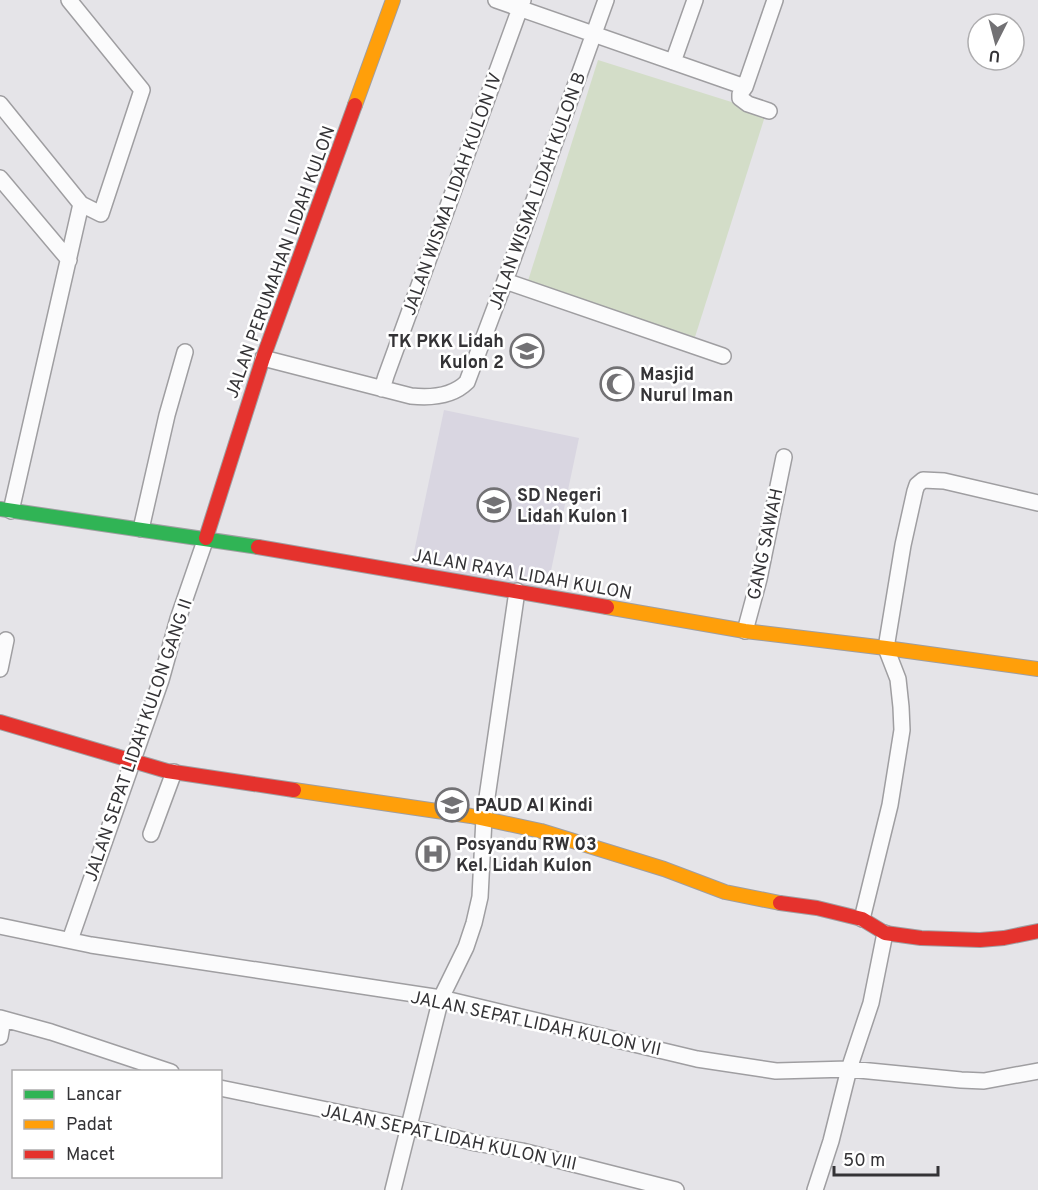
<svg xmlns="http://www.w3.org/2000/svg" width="1038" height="1190" viewBox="0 0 1038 1190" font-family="Overpass,sans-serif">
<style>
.built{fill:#d9d6e1}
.green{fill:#d3ddc8}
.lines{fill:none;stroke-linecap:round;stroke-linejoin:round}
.street-casing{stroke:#9f9ea1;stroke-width:18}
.fast-casing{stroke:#9f9ea1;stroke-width:16}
.slow-casing{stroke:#9f9ea1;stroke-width:16}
.jam-casing{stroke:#9f9ea1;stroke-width:16}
.street{stroke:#fbfbfc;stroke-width:15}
.fast{stroke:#30b455;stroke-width:14}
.slow{stroke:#ff9f0a;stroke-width:14}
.jam{stroke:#e5322d;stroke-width:14}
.labels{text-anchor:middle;stroke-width:5;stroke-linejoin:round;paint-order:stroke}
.street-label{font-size:18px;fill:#343336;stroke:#fff}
.poi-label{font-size:18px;font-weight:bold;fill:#343336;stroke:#fff;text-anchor:start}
</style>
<rect width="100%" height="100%" fill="#e5e4e8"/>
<path class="built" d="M444,410L579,438L545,599L410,571Z"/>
<path class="green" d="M598,60L766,113L695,337L527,284Z"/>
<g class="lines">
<g class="street-casing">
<path id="street" d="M496,0L745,87
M673,62L695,0
M0,104L81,204L101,214L142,90L69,0
M769,111L748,104L740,98V94L745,87L775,0
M0,178L69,260
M505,281L723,356
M263,358L411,396C430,398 453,396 467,382L505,281L606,0
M382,389L386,376L523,0
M11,511L81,204
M141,529L167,415L185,352
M745,631L759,579L784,457
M0,669L6,640
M151,834L174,772
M862,919L890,805L902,730L901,707L898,679L886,648L903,545L915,491L917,485L923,480L944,481L1038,503
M0,926L91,945L441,998L697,1059L776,1071L849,1069L961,1080L984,1081L1038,1071
M70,940L161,680L178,619L206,538
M0,1018L51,1032L171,1072
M0,1037L3,1019
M220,1088L409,1127L476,1143L522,1151L676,1190
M393,1190L441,998L466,947L474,923L480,897L484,818L517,591
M815,1190L831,1141L849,1069L871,1003L885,933"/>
</g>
<g class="fast-casing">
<path id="fast" d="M0,509L258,547"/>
</g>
<g class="slow-casing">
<path id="slow" d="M355,105L393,0
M607,607L745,631L886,648L1038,669
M294,790L471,816L541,831L664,869L725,892L780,903"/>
</g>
<g class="jam-casing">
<path id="jam" d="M206,538L263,358L355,105
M258,547L607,607
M0,722L167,771L294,790
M780,903L817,908L862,919L885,933L921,938L980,940L1004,938L1038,931"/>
</g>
<use href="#street" class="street"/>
<use href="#fast" class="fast"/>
<use href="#slow" class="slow"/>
<use href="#jam" class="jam"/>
</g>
<defs>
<g id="school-ring" transform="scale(1.725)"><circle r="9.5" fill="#fff" stroke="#727174" stroke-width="1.5"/><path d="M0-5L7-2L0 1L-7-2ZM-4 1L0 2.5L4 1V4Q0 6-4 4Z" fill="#727174"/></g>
<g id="mosque-ring" transform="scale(1.725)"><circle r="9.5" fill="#fff" stroke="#727174" stroke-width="1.5"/><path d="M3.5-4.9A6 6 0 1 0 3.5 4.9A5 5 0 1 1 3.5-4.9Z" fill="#727174"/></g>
<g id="hospital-ring" transform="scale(1.725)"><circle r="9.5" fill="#fff" stroke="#727174" stroke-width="1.5"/><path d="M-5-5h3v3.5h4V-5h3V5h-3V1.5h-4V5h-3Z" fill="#727174"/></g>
</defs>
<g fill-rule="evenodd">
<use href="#school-ring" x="527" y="351"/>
<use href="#mosque-ring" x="617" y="384"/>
<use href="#school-ring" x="494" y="505"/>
<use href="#school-ring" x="452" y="805"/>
<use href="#hospital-ring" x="433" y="854"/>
</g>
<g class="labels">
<g class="street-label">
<text transform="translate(537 191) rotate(-70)" y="6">JALAN WISMA LIDAH KULON B</text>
<text transform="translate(452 194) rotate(-70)" y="6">JALAN WISMA LIDAH KULON IV</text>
<text transform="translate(280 262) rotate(-70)" y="6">JALAN PERUMAHAN LIDAH KULON</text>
<text transform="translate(765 544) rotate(-78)" y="6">GANG SAWAH</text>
<text transform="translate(522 574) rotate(10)" y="6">JALAN RAYA LIDAH KULON</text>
<text transform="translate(138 740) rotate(-71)" y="6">JALAN SEPAT LIDAH KULON GANG II</text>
<text transform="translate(536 1023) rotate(12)" y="6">JALAN SEPAT LIDAH KULON VII</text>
<text transform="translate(449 1137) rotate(12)" y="6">JALAN SEPAT LIDAH KULON VIII</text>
</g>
<g class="poi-label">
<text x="504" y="347" text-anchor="end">TK PKK Lidah<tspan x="504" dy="21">Kulon 2</tspan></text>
<text x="640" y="380">Masjid<tspan x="640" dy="21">Nurul Iman</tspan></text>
<text x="517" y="501">SD Negeri<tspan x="517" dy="21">Lidah Kulon 1</tspan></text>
<text x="475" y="811">PAUD Al Kindi</text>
<text x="456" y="850">Posyandu RW 03<tspan x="456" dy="21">Kel. Lidah Kulon</tspan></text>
</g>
</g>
<rect x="12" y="1070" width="210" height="108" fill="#ffffff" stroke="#aeadaf" stroke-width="1.5"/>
<rect x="24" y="1090" width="30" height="9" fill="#30b455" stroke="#aeadaf" stroke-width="1.5"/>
<text x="66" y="1100" font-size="18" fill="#343336">Lancar</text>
<rect x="24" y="1120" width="30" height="9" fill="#ff9f0a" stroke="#aeadaf" stroke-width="1.5"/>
<text x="66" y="1130" font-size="18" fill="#343336">Padat</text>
<rect x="24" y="1150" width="30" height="9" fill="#e5322d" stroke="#aeadaf" stroke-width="1.5"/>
<text x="66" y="1160" font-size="18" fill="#343336">Macet</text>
<g transform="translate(996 42) rotate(186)"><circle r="28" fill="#ffffff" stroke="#aeadaf" stroke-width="1.5"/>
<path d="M0-4.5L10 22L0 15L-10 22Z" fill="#727174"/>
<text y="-9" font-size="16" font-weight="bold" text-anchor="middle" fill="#343336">U</text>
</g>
<path d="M834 1166v9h104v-9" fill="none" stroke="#343336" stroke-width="3"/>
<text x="843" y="1166" font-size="18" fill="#343336" stroke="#ffffff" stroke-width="4.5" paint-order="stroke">50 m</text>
</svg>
